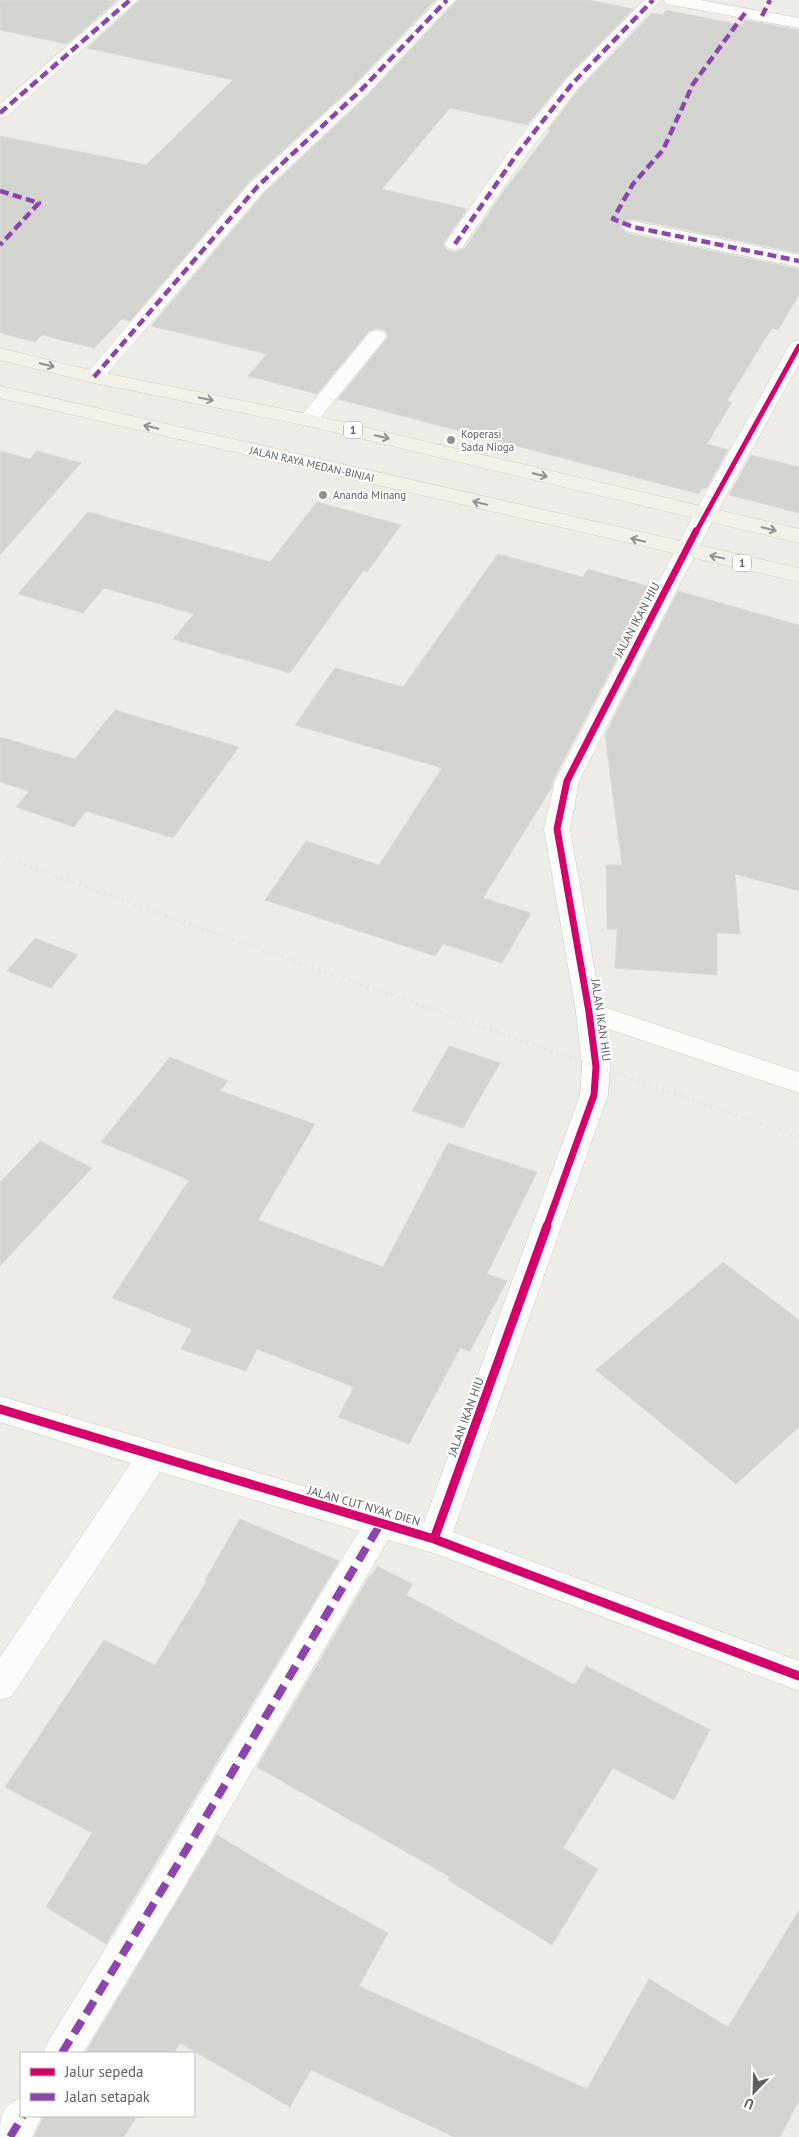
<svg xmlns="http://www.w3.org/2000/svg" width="799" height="2137" viewBox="0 0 799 2137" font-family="'PT Sans',sans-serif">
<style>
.building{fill:#d3d3d0;stroke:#dcdbd6}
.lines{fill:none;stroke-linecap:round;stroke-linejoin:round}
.minor-casing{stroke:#c9c9c9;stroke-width:1}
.tertiary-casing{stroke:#c9c9c9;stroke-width:1}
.primary-casing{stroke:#d3cdb6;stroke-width:1}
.minor{fill:#fcfcfb;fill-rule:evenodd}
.tertiary{fill:#fcfcfb;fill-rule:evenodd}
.primary{fill:#f2f1e8;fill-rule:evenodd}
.rail{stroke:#e3e4e3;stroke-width:4;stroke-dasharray:1 5.5;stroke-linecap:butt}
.quiet-far1{stroke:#8e44ad;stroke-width:4.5;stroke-dasharray:9 4.5;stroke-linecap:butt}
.quiet{stroke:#8e44ad;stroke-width:8;stroke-dasharray:15 8;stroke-linecap:butt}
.cycleway-far2-casing{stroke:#fff;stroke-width:8}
.cycleway-far1-casing{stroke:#fff;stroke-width:10}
.cycleway-casing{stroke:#fff;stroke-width:12}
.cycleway-far2{stroke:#d6006c;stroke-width:5}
.cycleway-far1{stroke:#d6006c;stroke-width:7}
.cycleway{stroke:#d6006c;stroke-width:9}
.oneway{stroke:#919393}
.poi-dot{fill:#8f9192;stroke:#fff;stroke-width:2}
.labels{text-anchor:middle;stroke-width:4;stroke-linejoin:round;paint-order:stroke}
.shield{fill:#fff;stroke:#8e9093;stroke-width:1}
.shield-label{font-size:11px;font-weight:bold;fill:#5d6065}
.far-poi-label{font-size:11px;fill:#5d6065;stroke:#fff;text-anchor:start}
.far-street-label{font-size:11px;fill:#5d6065;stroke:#fff}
.street-label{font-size:12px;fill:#5d6065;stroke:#fff}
</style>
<rect width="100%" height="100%" fill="#edece7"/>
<path class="building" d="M0,0H117L67,44L0,30Z
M140,0H435L354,85L250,181L130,321L122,319L94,348L42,335L35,342L0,333V136L146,165L233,80L87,48Z
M457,0H589L633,9L565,79L527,125L450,108L382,189L467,209L443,244L447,250L454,252L464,249L503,192L551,130H548L579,89L652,13L663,15L666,10L741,25L745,20L799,30V253L633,219L625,221L621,227L626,233L799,269V295L778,330L772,328L727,401L732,402L707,444L728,450L706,489L702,488L699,494L338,399L388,337L385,330L376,328L369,331L317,394L248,376L267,354L151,326L266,191L368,95Z
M0,451L30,459L37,451L81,463L0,555Z
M751,455L799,467V513L729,495Z
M317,502L401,525L367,572L363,571L290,673L173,639L194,614L104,588L83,613L18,594L88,512L270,562Z
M498,554L583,577L588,569L654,588L553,780L552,787L483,898L531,913L502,963L443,944L435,956L265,900L306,841L379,865L442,768L295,725L335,668L403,687Z
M678,591L799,625V891L735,874L740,934L717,933V975L615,968L617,929H607L606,865H622L605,735Z
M115,710L239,747L173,838L86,811L74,827L16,807L29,791L0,782V737L75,759Z
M35,938L78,955L51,988L7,971Z
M449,1046L500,1063L463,1128L412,1111Z
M170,1057L228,1081L220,1091L315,1124L258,1220L383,1267L448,1143L537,1172L487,1274L507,1281L470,1351L460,1348L409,1444L338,1417L354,1387L257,1349L246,1371L181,1349L192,1329L112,1298L189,1180L101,1142Z
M40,1141L92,1168L0,1266V1182Z
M723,1262L799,1320V1427L736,1484L596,1370Z
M240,1519L339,1561L106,1944L46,1907L92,1833L5,1787L104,1640L155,1665L207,1581L205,1580Z
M377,1566L413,1584L406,1595L575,1685L586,1666L710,1730L674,1800L613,1768L563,1848L598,1869L552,1945L448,1880L450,1877L257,1767L370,1575H372Z
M217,1835L285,1876L388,1933L359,1986L587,2089L649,1979L728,2027L799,1910V2100L780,2137H454L311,2070L290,2107L180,2043L174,2053H85Z
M44,2116H137L124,2137H34Z"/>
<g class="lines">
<g class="minor-casing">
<path id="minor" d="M120,0H138L6,117L0,118V104Z
M438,0H455L367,94L265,190L101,381L94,383L87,381L84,377L87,373L251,182L355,86Z
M644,0H661L578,88L524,158L462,248L455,250L448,248L445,244L510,150L566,80Z
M664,0H700L799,18V28L672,5L666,4Z
M633,221L799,255V267L626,231L623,227L626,223Z
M377,330L384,332L387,336L384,340L315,424L308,426L301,424L297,420L301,416L370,332Z
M799,340V364L716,514L713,519L705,521L697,519L694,514L789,346L792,342Z
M589,1002L799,1072V1093L579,1019L576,1012L579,1005Z
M0,1396L434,1525L445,1529L450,1539L445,1549L434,1553L388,1540L183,1889L83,2053H43L49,2040L157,1865L359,1531L160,1472L12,1696L0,1700V1657L131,1463L0,1422Z
M21,2098V2116H42L32,2137H0C0,2117 1,2106 21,2098Z"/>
</g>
<g class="tertiary-casing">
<path id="tertiary" d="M705,507L713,509L716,514L579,781L570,829L602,1012L610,1067L608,1095L453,1532L799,1661V1691L423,1549L418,1539L580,1095L582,1067L576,1012L544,829L555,781L694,514L697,509Z"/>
</g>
<g class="primary-casing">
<path id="primary" d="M0,348L94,371L308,414L799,529V543L308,426L94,383L0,360Z
M0,386L799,568V582L0,398Z"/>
</g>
<use href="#minor" class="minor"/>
<use href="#tertiary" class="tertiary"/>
<use href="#primary" class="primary"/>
<path class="rail" d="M0,856L211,932L799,1137"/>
<path class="quiet-far1" d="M745,13L693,84L663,150L633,184L613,219L633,227L799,261
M762,16L770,0
M0,113L130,0
M0,191L39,203L0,245
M455,244L517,154L572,84L653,0
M94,377L258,186L361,90L447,0"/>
<path class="quiet" d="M62,2053L170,1877L381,1523
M10,2137L23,2116"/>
<g class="cycleway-far2-casing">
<path id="cycleway-far2" d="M696,532L799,346"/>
</g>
<g class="cycleway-far1-casing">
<path id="cycleway-far1" d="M546,1228L594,1095L596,1067L589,1012L557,829L567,781L696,531"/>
</g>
<g class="cycleway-casing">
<path id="cycleway" d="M0,1409L434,1539L799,1676
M434,1539L547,1226"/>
</g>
<use href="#cycleway-far2" class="cycleway-far2"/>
<use href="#cycleway-far1" class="cycleway-far1"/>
<use href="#cycleway" class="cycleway"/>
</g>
<defs><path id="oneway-shaft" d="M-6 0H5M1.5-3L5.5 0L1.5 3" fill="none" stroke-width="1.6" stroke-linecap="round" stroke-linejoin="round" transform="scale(1.25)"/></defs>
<g class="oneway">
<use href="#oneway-shaft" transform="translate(47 365) rotate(14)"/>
<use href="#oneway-shaft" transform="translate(206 399) rotate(11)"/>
<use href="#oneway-shaft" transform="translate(151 427) rotate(-167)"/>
<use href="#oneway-shaft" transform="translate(382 437) rotate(13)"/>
<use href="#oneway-shaft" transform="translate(540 475) rotate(13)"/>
<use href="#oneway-shaft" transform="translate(480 503) rotate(-167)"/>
<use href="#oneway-shaft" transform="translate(769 529) rotate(13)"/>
<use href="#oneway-shaft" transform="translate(638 540) rotate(-167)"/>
<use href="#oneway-shaft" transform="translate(717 557) rotate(-168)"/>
</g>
<g class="poi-dot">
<circle cx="451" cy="440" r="5"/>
<circle cx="323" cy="495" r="5"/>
</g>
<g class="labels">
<g class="shield">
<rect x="344" y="421.5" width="18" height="17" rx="4"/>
<rect x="733" y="554.5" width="18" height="17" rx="4"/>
</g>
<g class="shield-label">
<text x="353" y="434">1</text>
<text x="742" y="567">1</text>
</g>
<g class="far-poi-label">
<text x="461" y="438">Koperasi<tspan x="461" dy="13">Sada Nioga</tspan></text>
<text x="333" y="499">Ananda Minang</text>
</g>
<g class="far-street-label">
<text transform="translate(312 464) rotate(13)" y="4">JALAN RAYA MEDAN-BINJAI</text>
</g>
<g class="street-label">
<text transform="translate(637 620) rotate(-62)" y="4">JALAN IKAN HIU</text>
<text transform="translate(601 1020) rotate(82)" y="4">JALAN IKAN HIU</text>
<text transform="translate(466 1417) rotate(-70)" y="4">JALAN IKAN HIU</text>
<text transform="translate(364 1506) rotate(16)" y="4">JALAN CUT NYAK DIEN</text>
</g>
</g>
<rect x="20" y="2052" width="175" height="65" fill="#ffffff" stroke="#bebfc1"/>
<rect x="30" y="2068" width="25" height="8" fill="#d6006c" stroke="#bebfc1"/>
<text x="65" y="2077" font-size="15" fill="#5d6065">Jalur sepeda</text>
<rect x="30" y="2093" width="25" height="8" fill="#8e44ad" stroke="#bebfc1"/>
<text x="65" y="2102" font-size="15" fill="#5d6065">Jalan setapak</text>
<g transform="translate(754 2092) rotate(203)" stroke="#ffffff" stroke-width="4" paint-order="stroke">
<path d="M0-4L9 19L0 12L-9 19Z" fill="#5d6065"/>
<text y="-8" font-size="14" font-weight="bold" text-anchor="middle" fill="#5d6065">U</text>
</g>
</svg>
